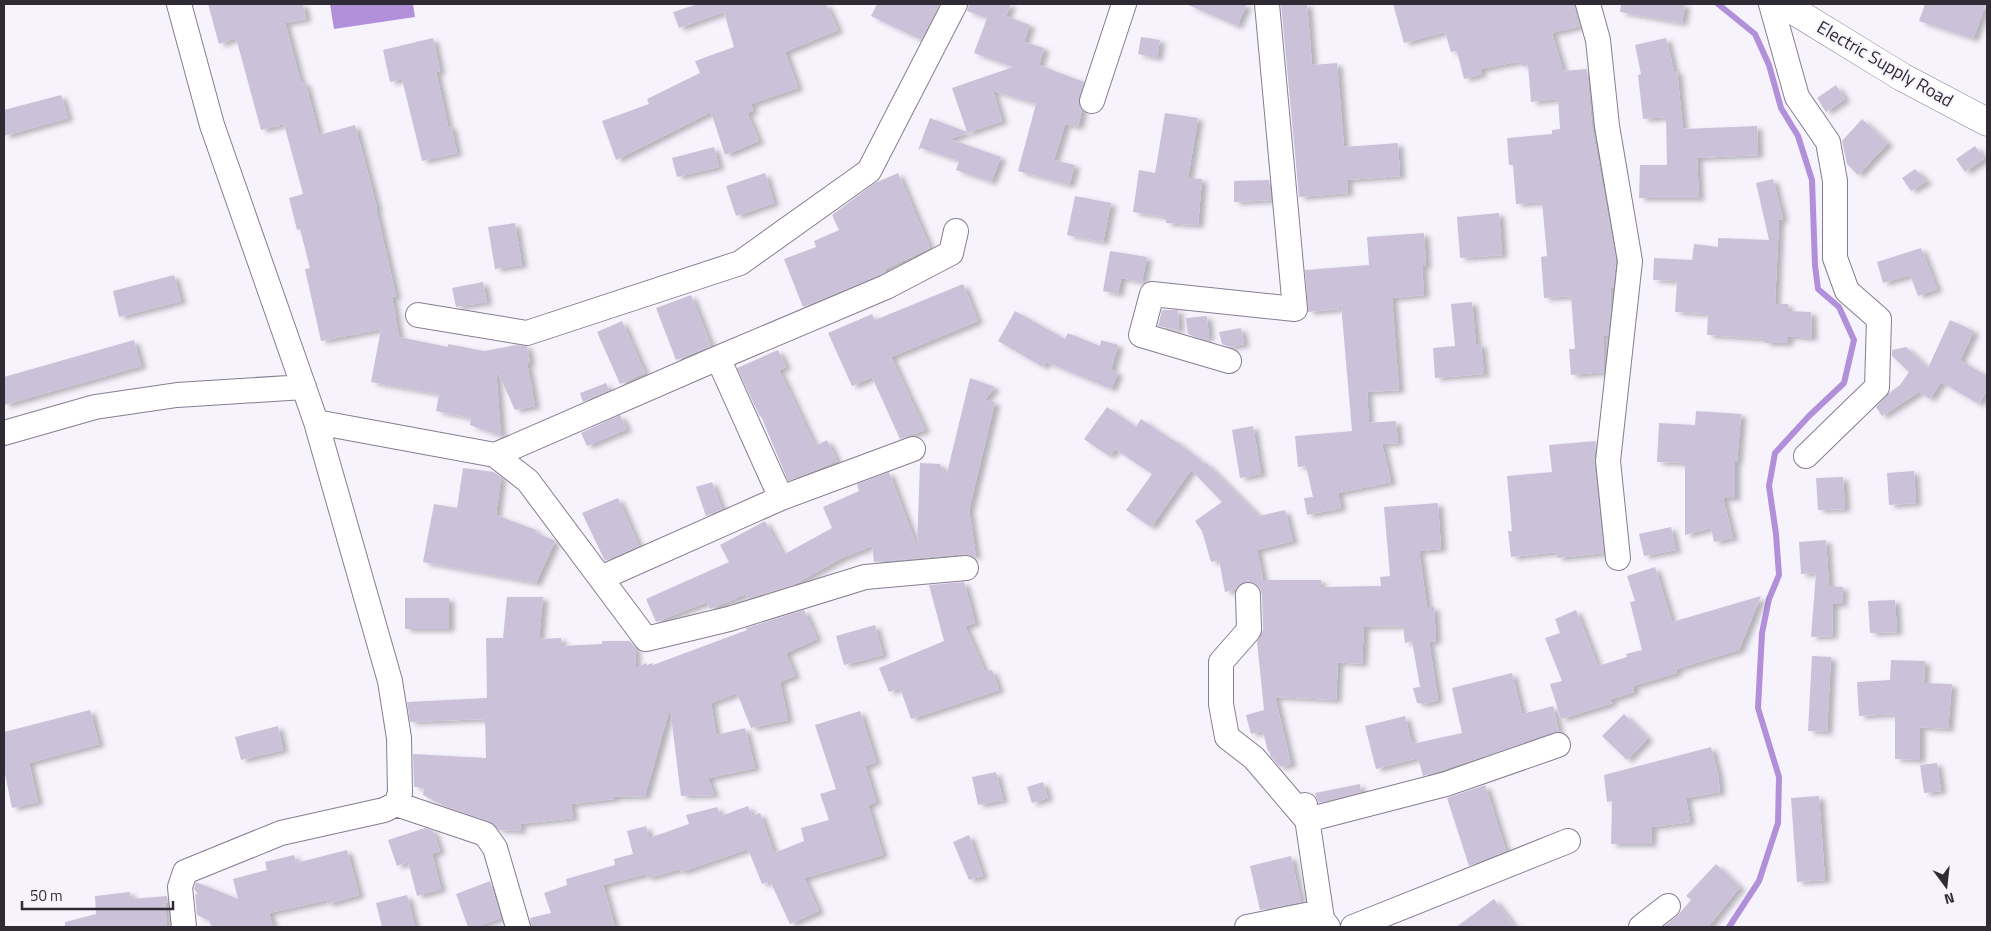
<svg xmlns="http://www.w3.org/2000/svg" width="1991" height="931" viewBox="0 0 1991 931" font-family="'Titillium Web',sans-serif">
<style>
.water{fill:#b190d9}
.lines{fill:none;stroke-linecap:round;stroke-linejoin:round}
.stream{stroke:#b190d9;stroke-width:6}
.building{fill:#cbc2d9;filter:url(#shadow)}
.street-casing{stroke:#867d92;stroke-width:26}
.primary-casing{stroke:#867d92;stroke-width:29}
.street{stroke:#fff;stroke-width:24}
.primary{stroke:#fff;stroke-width:28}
.labels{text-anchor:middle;stroke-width:4;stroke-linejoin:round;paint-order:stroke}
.street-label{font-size:18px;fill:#2f2b34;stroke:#f7f3fd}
</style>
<defs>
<filter id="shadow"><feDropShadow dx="5.5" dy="3" stdDeviation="2.5" flood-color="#0004"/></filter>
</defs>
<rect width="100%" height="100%" fill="#f7f3fd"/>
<path class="water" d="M330,4H413L415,17L334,29Z"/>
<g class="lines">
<path class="stream" d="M1718,4L1755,34L1769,65L1781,108L1798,136L1812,180L1815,265L1818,289L1839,307L1854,340L1844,383L1809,416L1775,453L1769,486L1776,534L1779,575L1769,599L1762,633L1758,708L1779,777L1778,823L1759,881L1729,927"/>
</g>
<path class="building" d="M208,4H303L306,19L285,23L301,83L305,82L319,135L355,125L377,208L376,209L396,296L392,297L399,337L448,347V344L484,351L516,345L527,346L530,363H527L535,406L515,410L496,369L501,436L470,425L471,418L436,411L439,394L371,382L381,329L321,341L305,269L310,268L300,229L297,230L289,198L303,194L284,124L261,130L236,38L219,44Z
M698,4H741V5L826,4L838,30L785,52L798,88L751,104L753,111L747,113L759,141L725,155L711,112L616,160L602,121L649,104L647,99L700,73L695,61L734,47L724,12L679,28L673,12Z
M877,4H940L921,40L871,16Z
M969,4H1011L1006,16L1030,25L1024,42L1044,48L1039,65L1084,82L1079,97V104L1082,110L1078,127L1065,124L1054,160L1075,165L1069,185L1018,171L1036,104L993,91L1002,121L950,139L1001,157L991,182L956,170L959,161L921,148L918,150L930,118L967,132L952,88L1013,67L974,53L987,18L967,11Z
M1186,4H1247L1237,26Z
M1281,4H1307L1312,65L1337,63L1344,147L1398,143L1400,176L1347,180L1348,193L1299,197Z
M1393,4H1575L1580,26L1552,33L1563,71L1587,69L1592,127L1616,261L1613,288H1610L1611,306L1608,336H1603L1604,372L1571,375L1569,349H1575L1571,296L1544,298L1541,257L1547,256L1542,202L1516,204L1513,165H1509L1507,138L1552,134V130L1560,129L1558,99L1531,102L1528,65L1523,67L1521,61L1480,69L1482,74L1464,79L1457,51L1451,52L1445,32L1404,43Z
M1621,4H1685L1682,23L1620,12Z
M1925,4H1986L1973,39L1919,21Z
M1141,37L1160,40L1157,58L1138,54Z
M433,38L440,71L436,72L448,126H451L457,153L422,161L402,79L390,82L383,50Z
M1666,38L1674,71H1677L1683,129L1757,126L1758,155L1697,158L1699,198H1639L1640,165H1667L1666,117L1643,119L1638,75L1641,74L1635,45Z
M1836,85L1845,99L1826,112L1817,98Z
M61,95L68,118L4,136V110Z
M1165,113L1198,118L1188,178L1202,179L1198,225L1166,223V217L1133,212L1139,170L1155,173Z
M1862,119L1888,143L1858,175L1847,164L1842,141Z
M1975,146L1984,159L1965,172L1956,159Z
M714,147L719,167L677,177L672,158Z
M1915,169L1927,181L1911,191L1902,178Z
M765,173L774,203L736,216L726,186Z
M898,173L930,248L885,269L886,271L880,275L803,307L784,259L816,247L814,241L839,230L832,215L875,183Z
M1773,179L1783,219L1779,220L1775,304H1788V311L1811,312L1812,338L1788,336V343H1765V339L1707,335L1708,314L1675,312L1677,281L1653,280L1654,258L1692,260L1694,244L1718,247V238L1769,240L1756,183Z
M1269,180L1271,200L1234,202V181Z
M1075,196L1111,203L1103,242L1067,235Z
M1499,213L1502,255L1460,258L1457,217Z
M515,223L522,265L495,269L488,227Z
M1424,233L1426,266H1422L1424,295L1392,298L1399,390L1367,392L1369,423L1396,421L1398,443L1382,444L1391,482L1338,493L1341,508L1307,515L1304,498L1313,497L1306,466L1298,467L1295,436L1352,431L1341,304L1339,309L1308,312L1305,270L1369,265L1367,237Z
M1921,248L1937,289L1918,296L1910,275L1883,283L1877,262Z
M1110,251L1147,257L1142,282L1121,278L1118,294L1103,291Z
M174,275L181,301L119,317L113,291Z
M483,282L487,302L456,307L452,288Z
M963,284L978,321L891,357L925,430L900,439L872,377L852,386L828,333L872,314L875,320Z
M691,295L711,346L676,360L656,308Z
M1472,302L1476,344H1481L1484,374L1435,378L1433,348L1455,346L1451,304Z
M1162,310H1178L1179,330L1158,326Z
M1015,311L1065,339L1068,333L1100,346L1101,340L1118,345L1111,370L1118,373L1111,389L1046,362L1043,367L998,341Z
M1207,316L1209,338L1202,339L1188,334L1186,318Z
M1950,320L1974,331L1960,360L1987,376V390L1979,404L1941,382L1930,399L1919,392L1882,416L1876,407L1889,393L1900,385L1909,372L1892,356V350L1906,347L1928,368Z
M622,321L645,373L620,384L597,332Z
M1241,328L1244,344L1230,347L1222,344L1219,332Z
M134,340L141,366L4,405V377Z
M778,350L786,367L779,370L815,446L827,440L837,461L788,481L761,416L760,417L737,368Z
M970,378L995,387L985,400L995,402L969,510L976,557L965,554L874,562L872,546L842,558L793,585L748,599L746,594L710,609L707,602L656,622L646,599L729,562L720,545L765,521L783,555L832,528L823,507L859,491L857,484L889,472L917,547L920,463L940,464L946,477Z
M606,383L609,390L583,402L580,393Z
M1107,407L1136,427L1141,419L1172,440L1173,439L1205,464L1206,463L1259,516L1285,510L1293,541L1257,550L1263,580H1321V587L1381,586L1380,577L1390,576L1384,507L1438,503L1441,549L1419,551L1427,607H1434L1436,641L1429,642L1438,700L1424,704L1417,703L1413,688L1420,687L1412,641L1405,643L1403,626L1364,627L1362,664L1338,662L1336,700L1275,697L1291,764L1280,767L1271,757L1269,751L1268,752L1263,731L1251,734L1246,715L1264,710L1257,641L1263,630L1262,595L1260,588L1254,583L1247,581L1240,584L1236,589L1225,592L1219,560L1211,562L1202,531L1195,521L1222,502L1191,470L1151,527L1126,510L1152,474L1115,449L1109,456L1084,439Z
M1696,411L1741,414L1737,462H1735V498H1723L1733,538L1714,542L1711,528L1685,535V463L1657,462L1659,423L1695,425Z
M620,415L627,429L587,446L581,433Z
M1253,426L1261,474L1240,478L1232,430Z
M1596,441L1594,462L1604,553L1557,558V552L1511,557L1508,531H1512L1507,476L1552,472L1549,445Z
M463,468L494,472L501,477L496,515L536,530L535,532L555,541L536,583L423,562L434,504L457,508Z
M1914,471L1916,503L1889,505L1887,473Z
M1843,477L1845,509L1818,510L1816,478Z
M712,482L722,509L706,516L696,487Z
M618,498L639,546L605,561L582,513Z
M1671,527L1676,550L1644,556L1639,534Z
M1826,540L1829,586L1843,587L1842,604H1833L1832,636L1811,637L1816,573L1801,574L1799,542Z
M1655,567L1672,622L1761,596L1739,650L1676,669L1677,673L1633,686L1634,692L1609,700L1613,703L1561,719L1550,684L1562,681L1545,638L1560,633L1555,619L1576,610L1598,666L1627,657L1626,654L1642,650L1630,602L1635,601L1627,576Z
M964,582L975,623L965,626L985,672L992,670L999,690L911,719L900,688L889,692L879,668L944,641L929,585Z
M507,597H543L539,639L561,638L562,646L602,644V641H630L635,648L636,668L646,663L647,665L652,663L653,665L747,630L746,628L804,610L817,639L786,653L795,676L780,682L788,720L751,728L737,693L711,703L716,735L745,728L755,768L708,778L714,795L681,796L670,708L645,796L614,797V799L571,804L573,818L520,824L521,831L499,830L489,821L444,806L423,795L424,787H414L413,754L486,758L485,719L410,722L407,702L487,698L486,638H503Z
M405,598H449V629H405Z
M1895,600L1897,632L1870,633L1868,601Z
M875,625L883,655L844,665L836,636Z
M1812,656L1831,657L1827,732L1808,731Z
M1891,660L1925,661L1924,683L1952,684L1948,729L1920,727V760L1895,759V714L1859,716L1857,682L1890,680Z
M1512,673L1522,714L1553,706L1559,732L1423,776L1418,758L1376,769L1365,726L1405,716L1412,744L1462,733L1452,688Z
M90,710L99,744L29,763L38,802L12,808L4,769V732Z
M860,711L876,762L865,766L876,802L868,805L883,855L804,878L819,911L790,924L770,881L762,884L748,849L681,872L680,869L647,878L646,874L603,885L615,927H531L530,918L551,913L544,893L567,885L566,879L615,865L614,859L633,854L627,831L646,826L649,838L689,824L686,815L717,807L721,816L748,806L752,816L760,813L774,853L804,841L801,828L829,820L820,794L836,789L815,725Z
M1624,714L1648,738L1627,760L1602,736Z
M278,726L283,750L241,760L235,737Z
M1711,747L1718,774L1720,792L1686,798L1690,822L1652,827L1651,844H1611L1612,801L1607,802L1604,775Z
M1937,763L1941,791L1924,793L1920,765Z
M996,772L1003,800L978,805L972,777Z
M1043,782L1048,798L1032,803L1027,787Z
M1360,784L1361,792L1319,803L1316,797L1315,793Z
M1485,785L1506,851L1469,866L1447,798Z
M1819,796L1825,880L1797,882L1791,798Z
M425,828L433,831L440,851L432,854L441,889L417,896L408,862L397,866L388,840Z
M969,835L983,876L969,880L953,842Z
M347,850L359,895L328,904L327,900L269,913L273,927H211L210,921L197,915L195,894H198L194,889L196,882L238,899L233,879L267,870L265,862L294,855L296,863Z
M1291,856L1301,902L1260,910L1250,866Z
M1716,864L1740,887L1708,927H1663L1677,916L1691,900L1686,896Z
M490,881L501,918L476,927H468L456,894Z
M130,892L131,899L167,896L168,903L165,902L167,927H65V922L96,914L95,896Z
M407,895L415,927H382L376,903Z
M1494,899L1515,927H1456Z"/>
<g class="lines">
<g class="street-casing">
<path id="street" d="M179,4L212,125L316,422L495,455L528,481L646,639L729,619L865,577L966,568
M1588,4L1598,40L1607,126L1630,261L1608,461L1618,558
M1771,4L1797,97L1828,142L1835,181V258L1847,291L1879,319L1877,387L1806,456
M1092,101L1124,4
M418,315L527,333L740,263L869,171L955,4
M718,358L781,498
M1229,361L1141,335L1152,294L1295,309L1267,4
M4,433L95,407L177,395L304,387
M495,455L718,358L886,287L951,253L956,231
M601,578L781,498L913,449
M1248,595L1249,630L1221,662V704L1227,737L1254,758L1307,820L1446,784L1558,745
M396,804L485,834L495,848L518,927
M1305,805L1322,919L1328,927
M184,927L180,887L185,872L281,833L384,810L396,804L400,793L399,738L390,681L316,422
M1247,927L1321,912
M1353,927L1568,841
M1641,927L1668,906"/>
</g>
<g class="primary-casing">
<path id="primary" d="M1783,4L1902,77L1987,122"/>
</g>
<use href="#street" class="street"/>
<use href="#primary" class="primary"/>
</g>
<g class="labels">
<g class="street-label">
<text transform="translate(1885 64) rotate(30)" y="6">Electric Supply Road</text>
</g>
</g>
<rect width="1991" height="931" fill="none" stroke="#2f2b34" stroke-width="10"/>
<g transform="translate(1946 886) rotate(165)" stroke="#f7f3fd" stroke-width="4" paint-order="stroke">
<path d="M0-4L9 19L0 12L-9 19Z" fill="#2f2b34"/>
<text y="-8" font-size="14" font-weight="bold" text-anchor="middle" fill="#2f2b34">N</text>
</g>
<path d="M22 901v8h151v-8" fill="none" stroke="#2f2b34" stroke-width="2.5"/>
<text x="30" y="901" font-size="15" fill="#2f2b34" stroke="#f7f3fd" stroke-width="4" paint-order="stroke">50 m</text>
</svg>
